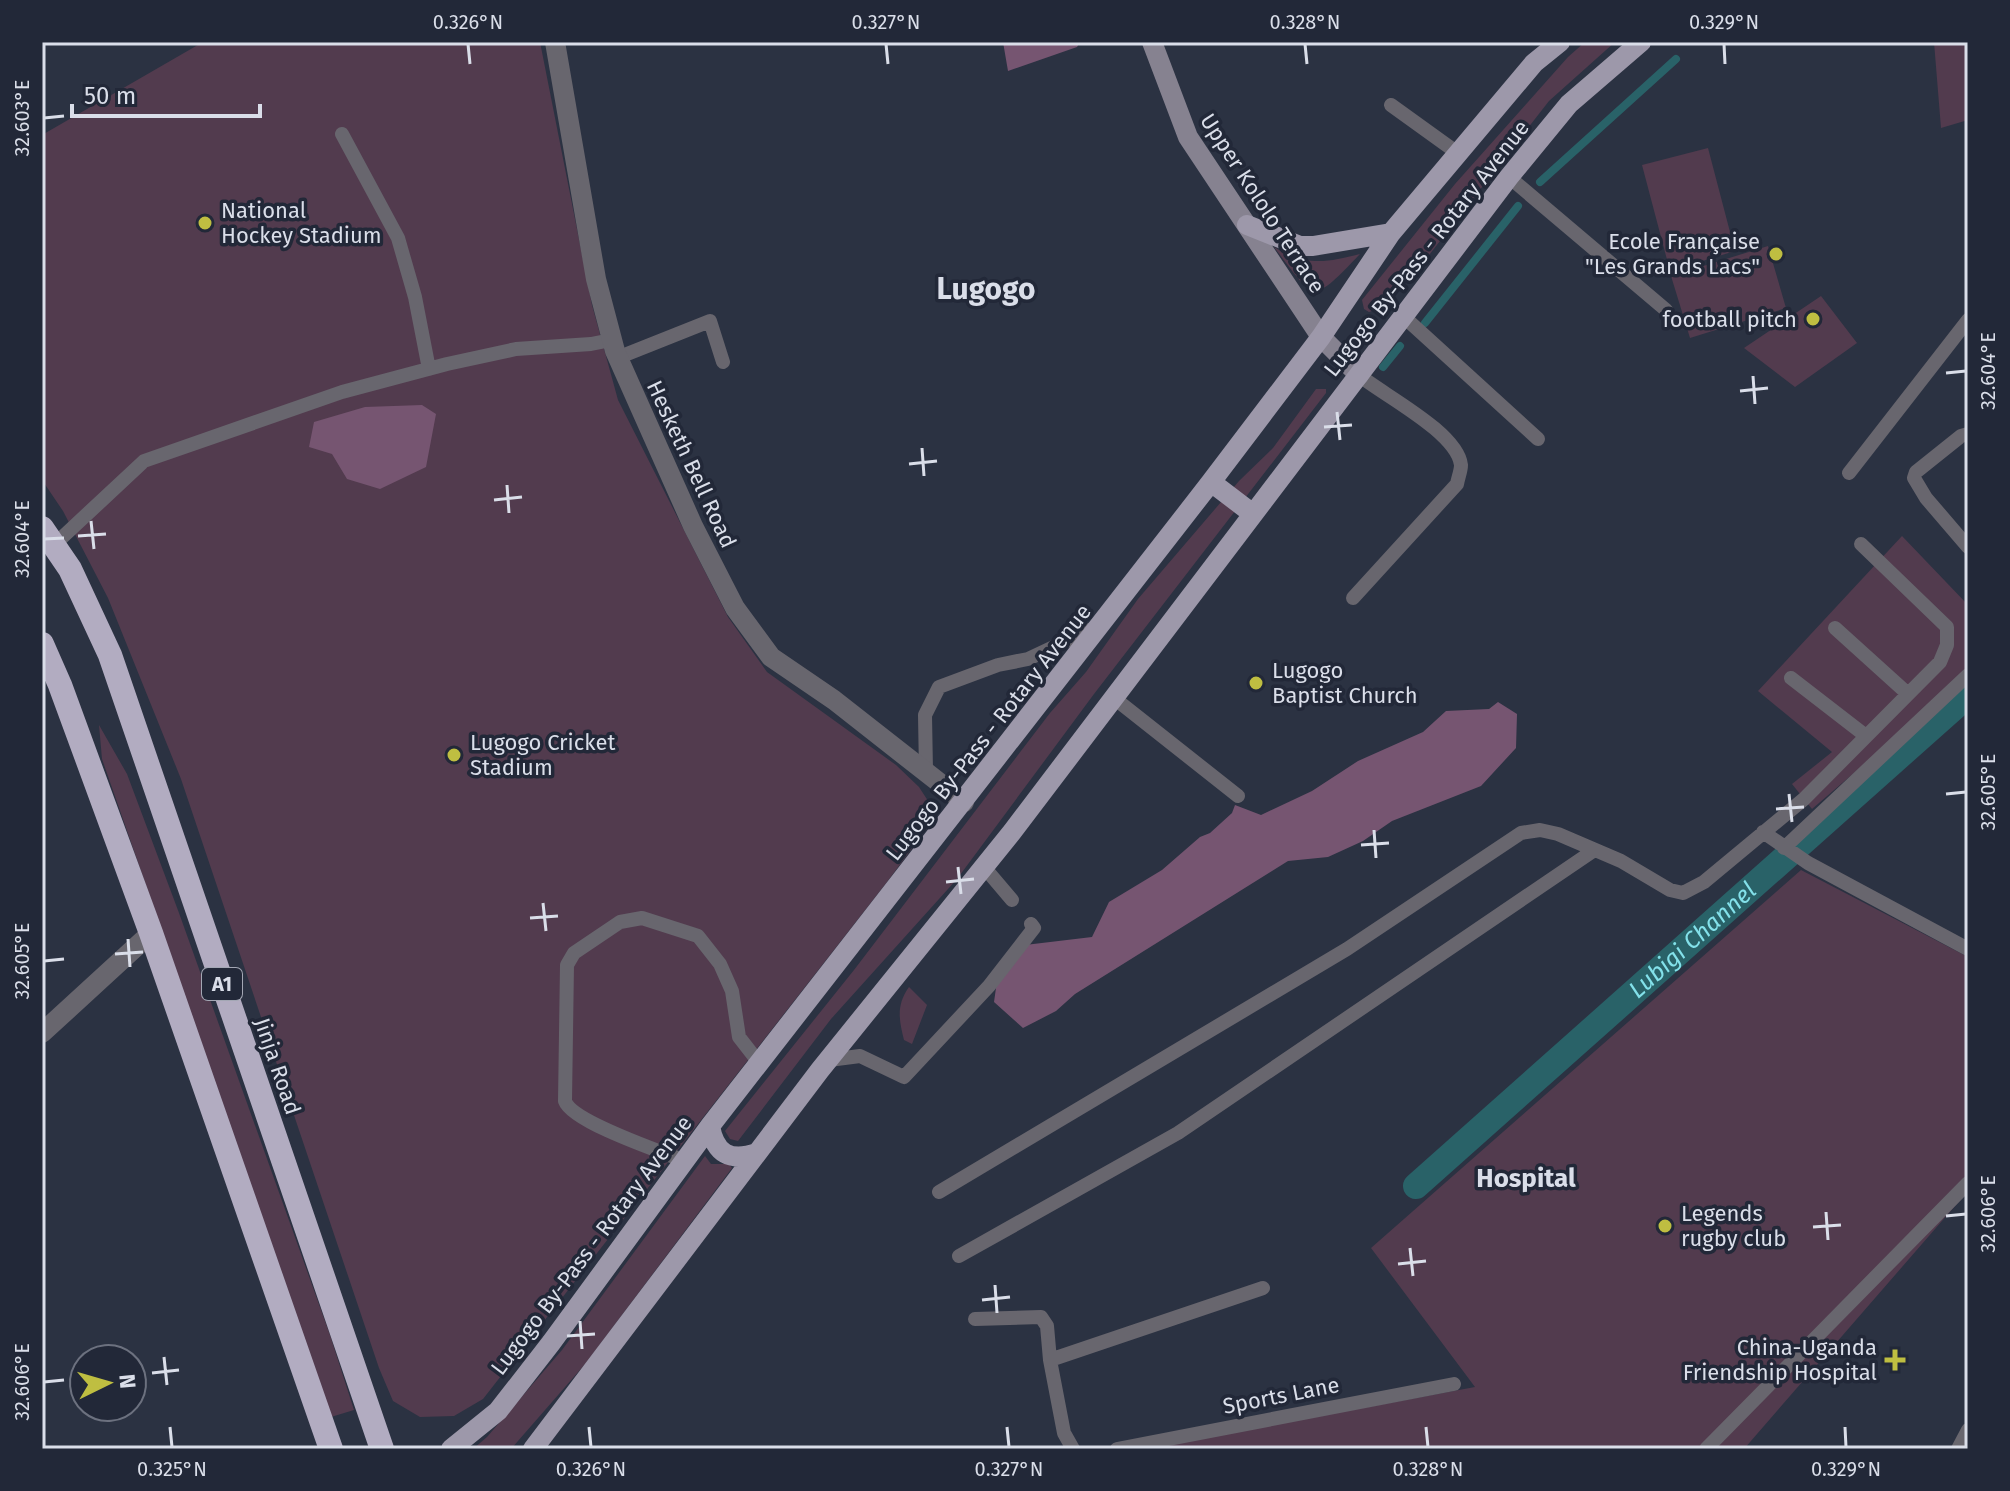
<svg xmlns="http://www.w3.org/2000/svg" width="2010" height="1491" viewBox="0 0 2010 1491" font-family="'Fira Sans',sans-serif">
<style>
.green{fill:#523b4e}
.forest{fill:#765571}
.lines{fill:none;stroke-linecap:round;stroke-linejoin:round}
.stream{stroke:#296268;stroke-width:8}
.canal{stroke:#296268;stroke-width:26}
.lane{stroke:#68666e;stroke-width:14}
.street{stroke:#68666e;stroke-width:20}
.secondary{stroke:#868290;stroke-width:20}
.primary{stroke:#9d98aa;stroke-width:20}
.highway{stroke:#b2acc1;stroke-width:24}
.ticks{fill:none;stroke:#dadee9;stroke-width:3}
.poi-dot{fill:#bfbe41;stroke:#222838;stroke-width:3}
.labels{text-anchor:middle;stroke-width:7;stroke-linejoin:round;paint-order:stroke}
.shield{fill:#222838;stroke:#a3a7b4;stroke-width:2}
.shield-label{font-size:20px;font-weight:bold;fill:#dadee9}
.street-label{font-size:22px;fill:#dadee9;stroke:#222838}
.poi-label{font-size:22px;fill:#dadee9;stroke:#222838;text-anchor:start}
.water-label{font-size:24px;font-style:italic;fill:#83e1ea;stroke:#222838}
.quarter-label{font-size:26px;font-weight:bold;fill:#dadee9;stroke:#222838}
.district-label{font-size:30px;font-weight:bold;fill:#dadee9;stroke:#222838}
.neatline{fill:none;stroke:#dadee9;stroke-width:3}
.ticks-label{font-size:20px;text-anchor:middle;fill:#dadee9}
</style>
<rect width="100%" height="100%" fill="#2b3242"/>
<path class="green" d="M203,42H540L592,305L618,400L728,617L767,672L896,765L919,787L930,804V824L887,882L483,1399L454,1416L420,1417L393,1401L379,1368L181,779L108,598L63,511L42,480V135Z
M1585,42H1615L1549,101L1426,259L1411,266L1378,309L1369,312L1364,309L1362,300L1455,184L1568,57Z
M1934,42H1968V120L1941,128Z
M1708,148L1735,251L1670,271L1642,165Z
M1768,246L1786,308L1690,338L1671,276Z
M1274,247C1306,266 1325,263 1360,254C1311,305 1316,302 1274,247Z
M1821,296L1857,343L1795,387L1744,348Z
M1316,389H1326V393L1094,694L957,879L831,1019L738,1141L730,1139L725,1131L854,970L1050,713L1086,672L1138,599L1239,481L1273,448Z
M1902,536L1968,605V670L1947,693L1812,809L1792,784L1832,752L1758,691Z
M99,725L127,774L179,913L330,1335L354,1410L331,1417L102,759Z
M1801,870L1968,957V1191L1744,1449H1143L1475,1387L1371,1248Z
M909,987L927,1005L912,1044L904,1040C899,1020 896,1005 909,987Z
M705,1156L711,1164H729L732,1168L586,1363L511,1449H473L487,1437L562,1350Z"/>
<path class="forest" d="M1003,42H1080L1077,47L1008,71Z
M422,405L436,414L426,467L380,489L347,479L332,454L309,447L314,422L365,407Z
M1498,702L1517,714L1516,748L1481,786L1392,821L1363,841L1328,857L1288,861L1075,994L1056,1011L1023,1028L994,1002L998,974L1025,945L1092,937L1109,902L1162,870L1200,837L1210,833L1232,813L1235,805L1261,815L1312,791L1358,761L1423,732L1446,711L1489,709Z"/>
<g class="lines">
<path class="stream" d="M1540,182L1676,59
M1425,323L1518,206
M1383,367L1400,346"/>
<path class="canal" id="s1" d="M1416,1186L1968,695"/>
<path class="lane" d="M1391,105L1459,154
M342,134L398,238L415,297L429,369
M1509,177L1666,310
M1403,316L1538,439
M617,358L710,321L723,362
M1968,434L1961,436L1916,472L1914,478L1926,498L1968,547
M1849,473L1968,320
M54,545L144,461L342,392L447,364L516,349L591,344L611,340
M1353,598L1457,484C1458,478 1461,471 1461,465C1457,432 1383,395 1359,375
M1835,628L1908,694
M1791,678L1866,736
M1114,698L1238,796
M926,771L925,715L939,687L998,665L1028,659L1096,627
M1763,832L1808,863L1968,949
M1784,848L1968,675
M984,867L1012,900
M829,1060L860,1056L904,1077L989,986L1034,928L1031,924
M685,1161C662,1152 572,1122 565,1101L567,965L574,953L620,922L642,918L698,936L720,964L732,991L739,1037L760,1064
M939,1192L1347,949L1521,833L1540,830L1558,834L1621,861L1670,890L1683,893L1704,882L1804,799L1940,662L1947,645V627L1861,544
M959,1256L1178,1133L1593,851
M975,1319L1041,1317L1047,1326L1050,1360L1263,1288
M1050,1360L1064,1433L1073,1449
M1117,1449L1454,1384
M1706,1449L1968,1183
M1958,1449L1968,1430"/>
<path class="street" d="M555,42L596,279L615,351L693,526L735,608L771,657L834,700L964,802
M42,1033L151,933"/>
<path class="secondary" d="M1152,42L1188,137L1321,337L1359,375"/>
<path class="primary" d="M1247,225L1300,246H1313L1391,233
M1211,482L1253,514
M710,1126C715,1154 730,1162 757,1153
M451,1449L498,1411L551,1343L710,1126L1211,482L1321,337L1391,233L1534,63L1560,42
M533,1449L820,1070L1012,832L1509,177L1569,104L1641,42"/>
<path class="highway" d="M42,528L70,569L110,655L382,1449
M42,644L60,685L151,933L331,1449"/>
</g>
<path class="ticks" d="M468,44L470,64M886,44L888,64M1305,44L1307,64M1724,44L1725,64M44,118L64,116M1946,373L1966,371M1753,376L1755,404M1740,391L1768,388M1337,412L1340,440M1324,427L1352,425M922,448L924,476M909,464L937,461M507,485L509,513M494,500L522,497M91,521L94,549M78,536L106,534M44,539L64,538M1789,794L1792,822M1946,794L1966,792M1776,809L1804,807M1374,830L1376,858M1361,845L1389,843M958,867L961,894M946,882L974,879M543,903L546,931M530,918L558,916M128,939L130,967M115,954L143,952M44,961L64,959M1826,1212L1828,1240M1946,1216L1966,1214M1813,1227L1841,1225M1410,1248L1413,1276M1398,1264L1426,1261M995,1285L997,1313M982,1300L1010,1297M580,1321L582,1349M567,1336L595,1334M164,1357L167,1385M152,1373L179,1370M44,1382L64,1380M170,1427L172,1447M589,1427L591,1447M1007,1427L1009,1447M1426,1427L1428,1447M1845,1427L1846,1447"/>
<g class="poi-dot">
<circle cx="205" cy="223" r="8"/>
<circle cx="1776" cy="254" r="8"/>
<circle cx="1813" cy="319" r="8"/>
<circle cx="1256" cy="683" r="8"/>
<circle cx="454" cy="755" r="8"/>
<circle cx="1665" cy="1226" r="8"/>
<path d="M1891 1348h8v8h8v8h-8v8h-8v-8h-8v-8h8z"/>
</g>
<g class="labels">
<rect class="shield" x="202" y="968" width="40" height="32" rx="6"/>
<g class="shield-label">
<text x="222" y="991">A1</text>
</g>
<g class="street-label">
<text transform="translate(1263 203) rotate(57)" y="8">Upper Kololo Terrace</text>
<text transform="translate(1426 248) rotate(-52)" y="8">Lugogo By-Pass - Rotary Avenue</text>
<text transform="translate(692 464) rotate(65)" y="8">Hesketh Bell Road</text>
<text transform="translate(988 732) rotate(-52)" y="8">Lugogo By-Pass - Rotary Avenue</text>
<text transform="translate(278 1066) rotate(71)" y="8">Jinja Road</text>
<text transform="translate(591 1245) rotate(-53)" y="8">Lugogo By-Pass - Rotary Avenue</text>
<text transform="translate(1281 1395) rotate(-11)" y="8">Sports Lane</text>
</g>
<g class="poi-label">
<text x="221" y="218">National<tspan x="221" dy="25">Hockey Stadium</tspan></text>
<text x="1760" y="249" text-anchor="end">Ecole Française<tspan x="1760" dy="25">"Les Grands Lacs"</tspan></text>
<text x="1797" y="327" text-anchor="end">football pitch</text>
<text x="1272" y="678">Lugogo<tspan x="1272" dy="25">Baptist Church</tspan></text>
<text x="470" y="750">Lugogo Cricket<tspan x="470" dy="25">Stadium</tspan></text>
<text x="1681" y="1221">Legends<tspan x="1681" dy="25">rugby club</tspan></text>
<text x="1877" y="1355" text-anchor="end">China-Uganda<tspan x="1877" dy="25">Friendship Hospital</tspan></text>
</g>
<g class="water-label">
<text dy="8" stroke="none"><textPath href="#s1" startOffset="370">Lubigi Channel</textPath></text>
</g>
<g class="quarter-label">
<text x="1526" y="1187">Hospital</text>
</g>
<g class="district-label">
<text x="986" y="299">Lugogo</text>
</g>
</g>
<rect width="2010" height="1491" fill="none" stroke="#222838" stroke-width="88"/>
<g transform="translate(108 1383) rotate(85)"><circle r="38" fill="#222838" stroke="#6c717f" stroke-width="2"/>
<path d="M0-6L14 30L0 20L-14 30Z" fill="#bfbe41"/>
<text y="-12" font-size="22" font-weight="bold" text-anchor="middle" fill="#dadee9">N</text>
</g>
<path d="M72 104v12h188v-12" fill="none" stroke="#dadee9" stroke-width="4"/>
<text x="84" y="104" font-size="24" fill="#dadee9" stroke="#222838" stroke-width="6" paint-order="stroke">50 m</text>
<rect x="44" y="44" width="1922" height="1403" class="neatline"/>
<g class="ticks-label">
<text x="468" y="29">0.326°N</text>
<text x="886" y="29">0.327°N</text>
<text x="1305" y="29">0.328°N</text>
<text x="1724" y="29">0.329°N</text>
<text transform="translate(22 118) rotate(-90)" y="7">32.603°E</text>
<text transform="translate(1988 371) rotate(-90)" y="7">32.604°E</text>
<text transform="translate(22 539) rotate(-90)" y="7">32.604°E</text>
<text transform="translate(1988 792) rotate(-90)" y="7">32.605°E</text>
<text transform="translate(22 961) rotate(-90)" y="7">32.605°E</text>
<text transform="translate(1988 1214) rotate(-90)" y="7">32.606°E</text>
<text transform="translate(22 1382) rotate(-90)" y="7">32.606°E</text>
<text x="172" y="1476">0.325°N</text>
<text x="591" y="1476">0.326°N</text>
<text x="1009" y="1476">0.327°N</text>
<text x="1428" y="1476">0.328°N</text>
<text x="1846" y="1476">0.329°N</text>
</g>
</svg>
